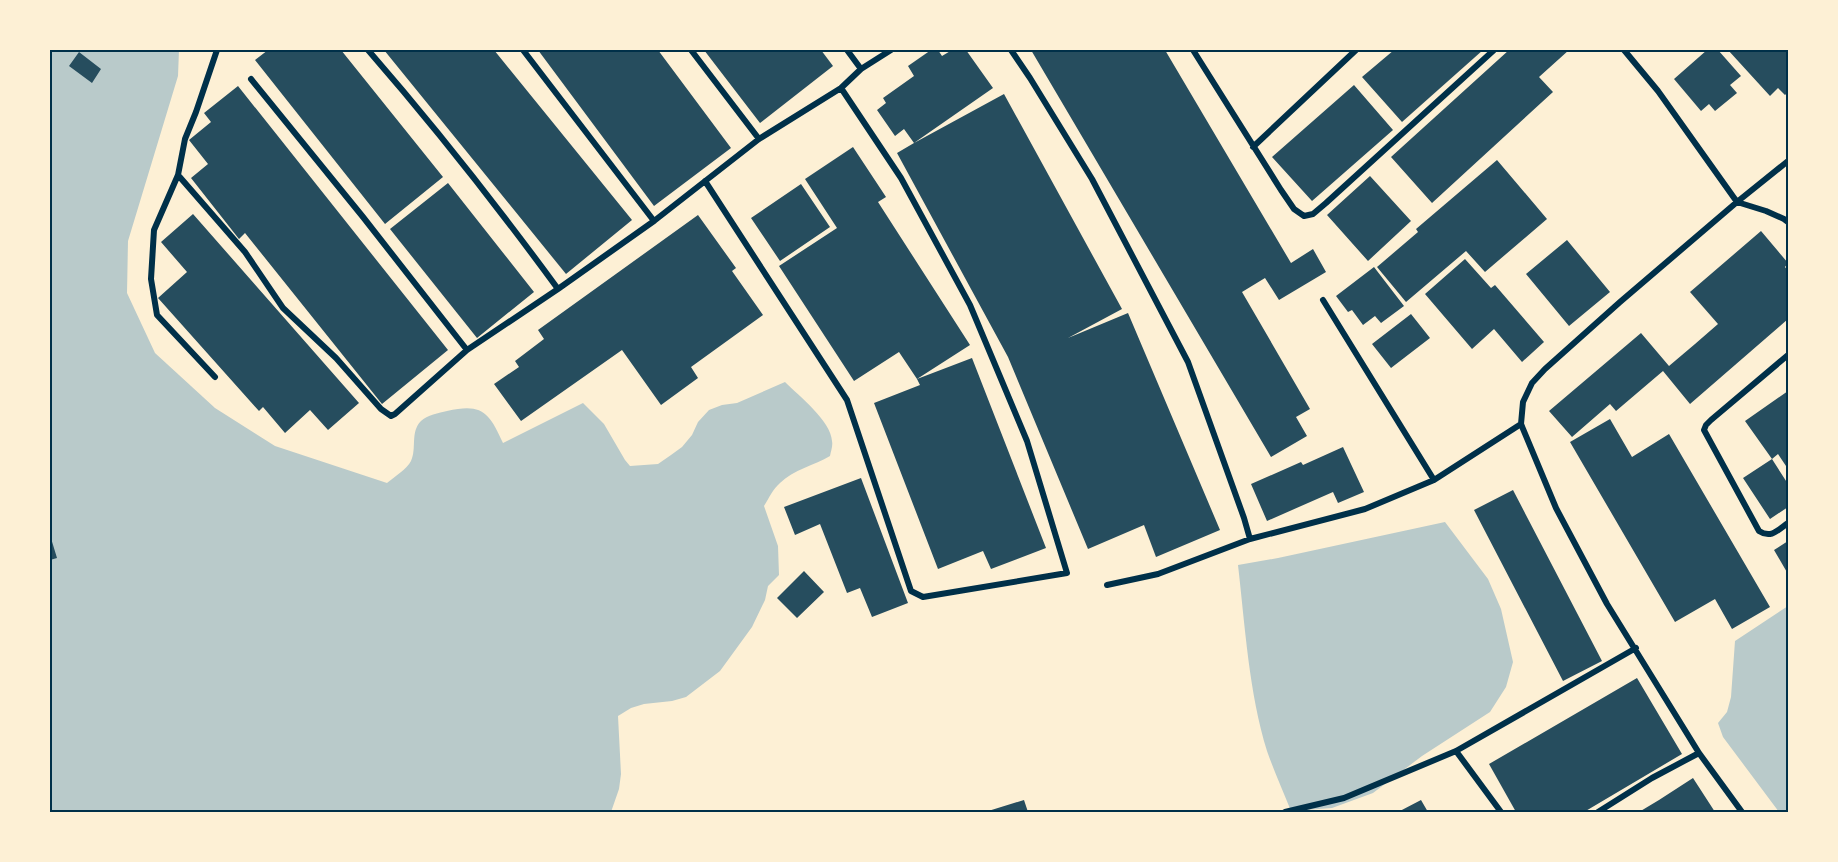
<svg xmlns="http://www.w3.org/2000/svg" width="1838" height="862" viewBox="0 0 1838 862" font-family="Manrope,sans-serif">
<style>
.green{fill:#b9caca}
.building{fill:#264d5e}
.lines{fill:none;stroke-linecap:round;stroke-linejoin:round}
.minor{stroke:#003049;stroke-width:6}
.neatline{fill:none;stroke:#003049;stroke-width:2}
</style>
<rect width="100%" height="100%" fill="#fdf0d5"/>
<path class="green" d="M50,50H179L178,76L128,241L127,293L155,353L215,408L275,446L387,483C394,477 407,469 411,461C417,448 410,432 421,421C427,415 439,413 447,411C482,403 489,412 503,443L583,403L604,424L625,460L630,466L658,464L671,455L682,447L692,435L698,422L709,410L722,405L737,403L785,382C799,396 831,421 832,441C833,446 831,451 830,456C815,465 793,470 780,483C773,489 769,498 764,506L778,546L779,575L768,586L765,600L752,627L720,671L686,697L672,701L644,704L631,708L618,716L621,774L619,789L611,812H50Z
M1445,522L1488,579L1501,609L1513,662L1506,687L1490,712L1422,756L1373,793L1332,808L1291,811C1283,791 1274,771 1267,751C1249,693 1245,626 1238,565L1278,558Z
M1788,606V812H1779L1723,737L1718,723L1727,712L1731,697L1735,641Z"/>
<path class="building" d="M268,50H341L443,177L385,224L255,60Z
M384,50H494L632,220L566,274Z
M538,50H658L731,148L654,206Z
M704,50H821L833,66L760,123Z
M931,50H938L942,56L952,50H966L993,88L914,143L1004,94L1122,309L1068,338L1128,313L1220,530L1156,557L1144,525L1088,549L1008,357L897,153L914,143L904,129L895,136L877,110L886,103L883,98L914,76L908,66Z
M1031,50H1165L1291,263L1313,249L1326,272L1279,300L1265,278L1242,292L1310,409L1296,417L1307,436L1271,457Z
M1394,50H1483L1402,122L1362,77Z
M1509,50H1569L1539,77L1553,92L1432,203L1391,157Z
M1707,50H1718L1741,76L1730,85L1737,93L1715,111L1709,104L1701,111L1674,79Z
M1728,50H1788V92L1785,95L1778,88L1770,96Z
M79,52L101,69L92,83L69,66Z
M1354,85L1393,130L1312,201L1272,157Z
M238,86L448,350L382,404L245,233L239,239L191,178L208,164L189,140L211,122L204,113Z
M853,147L886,197L878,202L970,345L917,379L972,358L1046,548L991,569L983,551L938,569L874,403L920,385L917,379L899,352L854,381L779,266L837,228L805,179Z
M1497,160L1547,219L1485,272L1466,251L1406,302L1377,267L1418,232L1416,229Z
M1370,176L1411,221L1368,261L1327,215Z
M448,183L534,292L477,338L390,229Z
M801,184L830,227L780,261L751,218Z
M193,214L359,403L328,430L310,410L285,433L263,407L259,411L158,298L187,272L161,242Z
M698,215L736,268L732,271L763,315L691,367L698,378L661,405L622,350L521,421L494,384L519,367L515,361L544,339L538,330Z
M1761,231L1788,263L1785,267L1788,271V319L1690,404L1663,371L1616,411L1610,404L1572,437L1549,411L1641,333L1669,366L1695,344L1718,324L1690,292Z
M1567,240L1610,292L1569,326L1526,274Z
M1465,259L1491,288L1495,285L1544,342L1522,362L1494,329L1472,349L1425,294Z
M1374,267L1404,306L1381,323L1375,316L1363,325L1352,310L1348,312L1336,296Z
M1411,314L1430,338L1391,368L1372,344Z
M1788,391V469L1778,454L1772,459L1745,421Z
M1610,419L1632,457L1669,434L1770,607L1732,629L1715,599L1675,622L1570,442Z
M1343,447L1364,492L1338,503L1333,492L1267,521L1251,484L1301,462L1303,465Z
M1772,459L1788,484V507L1770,519L1743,478Z
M861,478L908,603L872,617L860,588L847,593L820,524L795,535L784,507Z
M1513,490L1602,661L1563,681L1474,510Z
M50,535L57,558L50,560Z
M1788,541V574L1774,550Z
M804,571L824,592L797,618L777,598Z
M1637,678L1682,754L1584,812H1516L1489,764Z
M1693,778L1715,812H1639L1659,800Z
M1024,800L1028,812H985Z
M1421,800L1428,812H1398Z"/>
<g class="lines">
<path class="minor" d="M217,50L196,112L185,139L178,175L245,252L283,308L336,358L381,409L391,416L395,414L467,350L558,289L654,221L759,139L841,88L861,69L891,50
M368,50C435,127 498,207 558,289
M523,50L654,221
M691,50L759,139
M847,50L861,69
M1011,50L1030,78L1092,179L1188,362L1244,518L1250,539L1365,509L1434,480L1521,424
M1193,50L1281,190L1294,209L1304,216L1313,214L1326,203L1494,50
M1624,50L1658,91L1737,202L1766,211L1784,219L1788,222
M251,79L363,217L467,350
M1253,147L1356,50
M178,175L154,230L151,279L157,315L215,377
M705,181L847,400L911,591L923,597L1067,573L1027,441L970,305L901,178L841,88
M1323,300L1434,480
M1788,355L1711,420L1706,425L1704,430L1759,531C1771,539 1778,530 1788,523
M1107,585L1158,574L1250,539
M1456,751L1501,812
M1285,812L1344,798L1456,751L1636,648
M1598,812L1652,778L1699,753
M1742,812L1699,753L1607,604L1556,508L1521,424L1523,402L1532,383L1545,369L1620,302L1737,202L1788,161"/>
</g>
<rect width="1838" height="862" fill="none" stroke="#fdf0d5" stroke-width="102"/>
<rect x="51" y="51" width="1736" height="760" class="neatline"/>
</svg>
